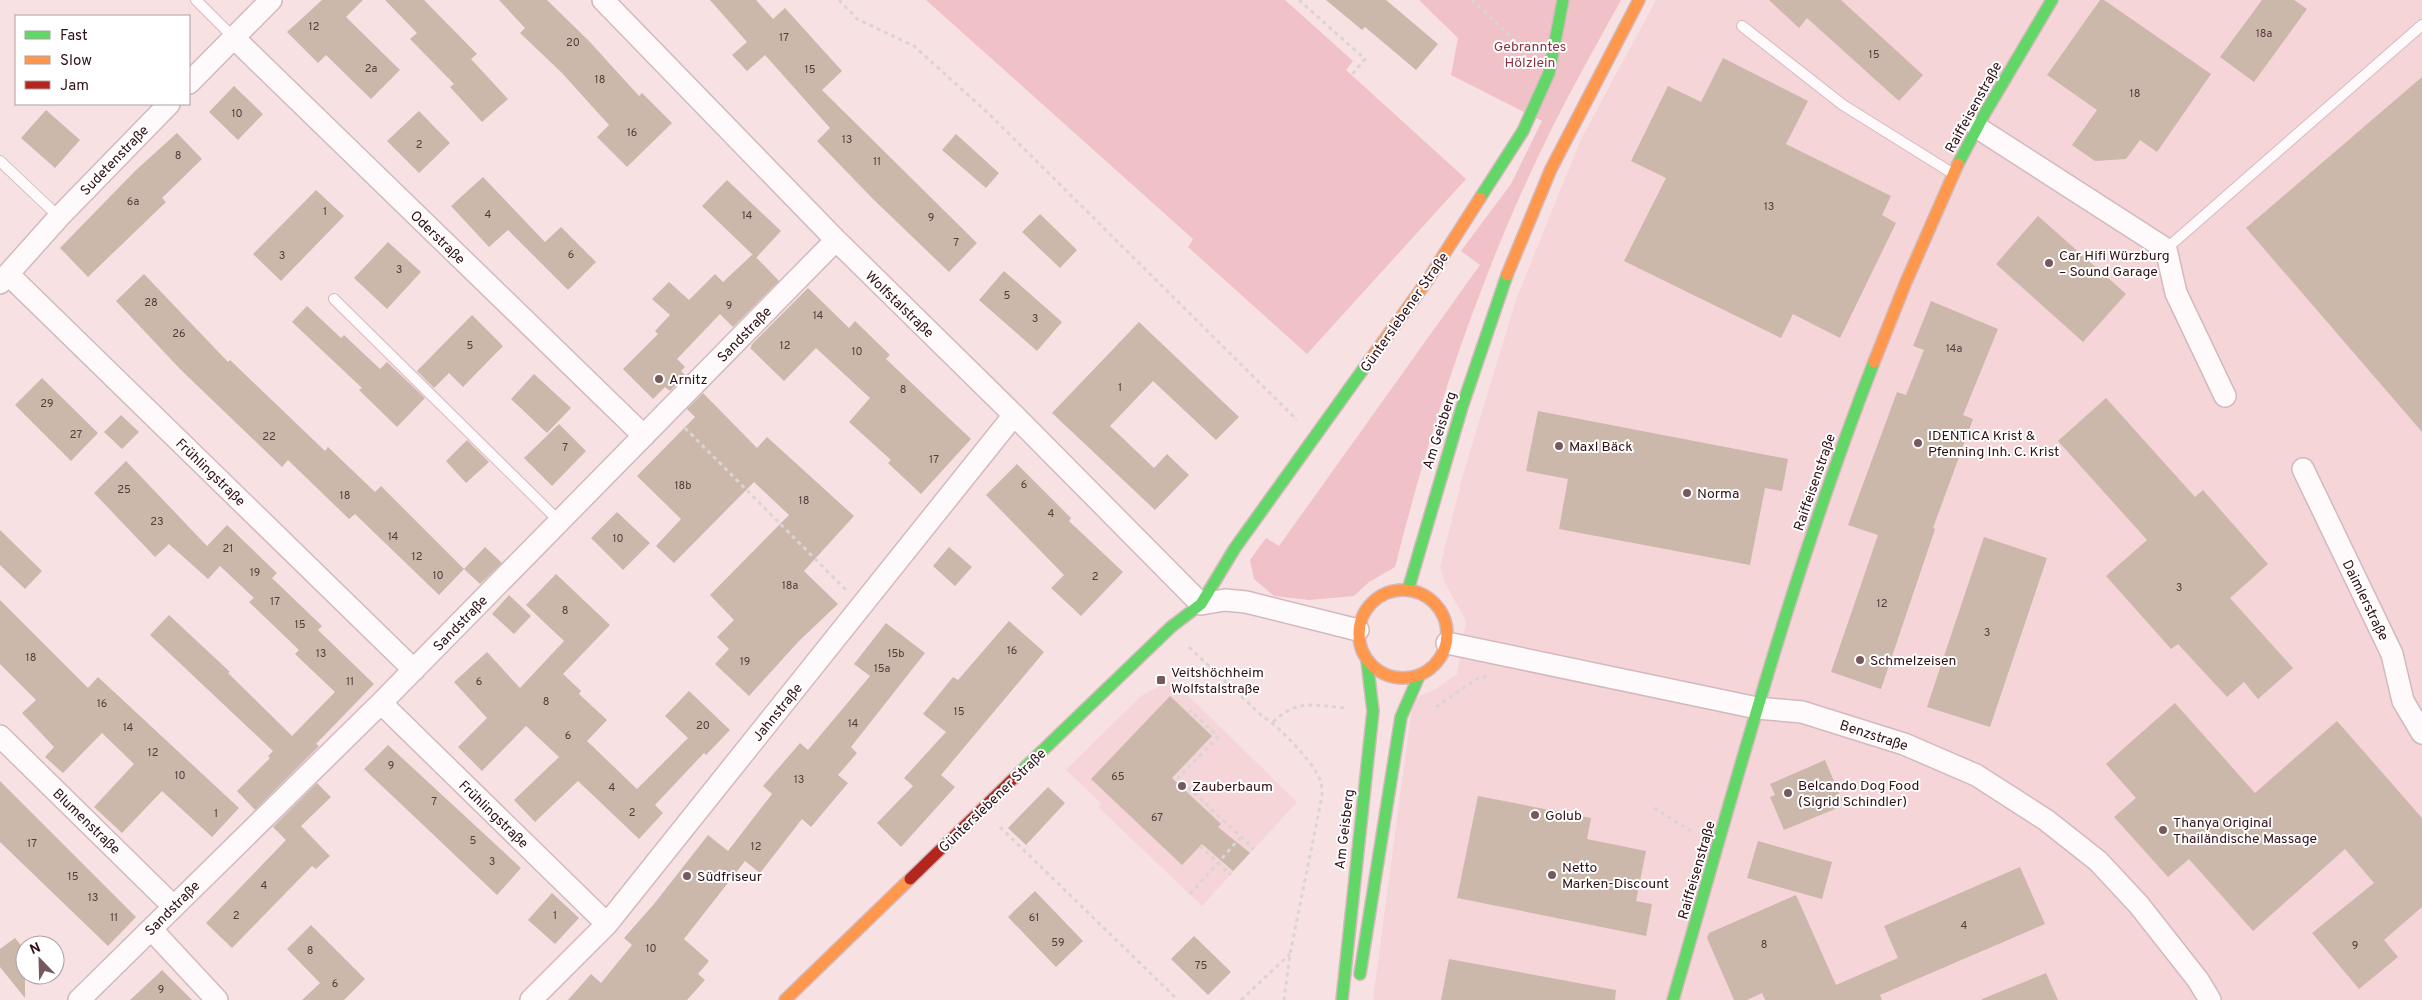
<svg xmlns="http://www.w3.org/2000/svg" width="2422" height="1000" viewBox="0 0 2422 1000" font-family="Overpass,sans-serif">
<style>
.built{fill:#f5d5d8}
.green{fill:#f0c1c6}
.building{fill:#ccb7ab}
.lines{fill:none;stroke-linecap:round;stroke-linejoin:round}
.lane-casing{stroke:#d3b9bc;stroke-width:12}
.street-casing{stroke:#d3b9bc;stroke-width:24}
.fast-casing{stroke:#d3b9bc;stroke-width:14}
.slow-casing{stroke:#d3b9bc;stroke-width:14}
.jam-casing{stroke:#d3b9bc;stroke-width:14}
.path{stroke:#dbd4d5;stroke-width:3;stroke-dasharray:4 4;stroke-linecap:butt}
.lane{stroke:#fefafb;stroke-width:10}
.street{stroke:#fefafb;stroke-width:21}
.fast{stroke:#63d668;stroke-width:11}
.slow{stroke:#ff974d;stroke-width:11}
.jam{stroke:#b3261e;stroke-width:11}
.poi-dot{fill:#76595e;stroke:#fff;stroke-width:2}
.labels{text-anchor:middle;stroke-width:4;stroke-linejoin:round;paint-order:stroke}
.number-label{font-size:11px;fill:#583a3b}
.park-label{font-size:14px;fill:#8c3344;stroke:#fff}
.street-label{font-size:14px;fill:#311016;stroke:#fff}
.poi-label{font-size:14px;fill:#311016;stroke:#fff;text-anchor:start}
</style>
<rect width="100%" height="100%" fill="#f7e1e3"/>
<path class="built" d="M1656,0H2422V1000H1373L1413,699L1436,689L1457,674L1466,621L1444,581L1440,567L1464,471L1516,300L1581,139Z
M1172,680L1297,802L1202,906L1098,807L1101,803L1066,770L1141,696Z"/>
<path class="green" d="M926,0H1285L1353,61L1346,70L1466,179L1307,354L1188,247L1193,239Z
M1419,0H1621C1598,42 1574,84 1553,126C1483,266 1433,416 1395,567L1369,582L1354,596L1309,600L1274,596L1254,579L1250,560L1266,538L1279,546L1480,265L1461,251L1511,184L1542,121L1451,75L1458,38Z"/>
<path class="building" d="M322,0H363L346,17L400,70L371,99L326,55L318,63L287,32Z
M385,0H424L477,54L471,59L508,99L482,122L450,87L454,84L410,39L417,33Z
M499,0H547L589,41L639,96L642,93L672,123L627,167L597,137L609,125L562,73L520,33L525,28Z
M710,0H756L773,19L785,8L842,71L822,90L977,243L949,272L872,198L817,141L830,128L765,55L747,71L732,55L747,42Z
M1326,0H1386L1438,44L1416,70L1365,27L1362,30Z
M1769,0H1841L1923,75L1899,101L1807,18L1799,28Z
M2100,0H2104L2211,74L2157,152L2140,140L2126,159L2095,161L2072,145L2097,110L2047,75Z
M2262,0H2294L2307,9L2254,82L2220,57Z
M1723,58L1808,101L1786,144L1891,196L1882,215L1896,223L1840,338L1793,314L1781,338L1624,261L1666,178L1631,161L1668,86L1701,102Z
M2422,77V432L2246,228Z
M234,86L263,114L238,140L209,112Z
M46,110L80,140L55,168L21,138Z
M419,111L450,143L419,173L387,141Z
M177,133L202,159L162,198L166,202L88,277L60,248L135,171Z
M956,134L999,173L986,188L942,150Z
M483,177L545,242L561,227L596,262L568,290L508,230L489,247L451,206Z
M727,180L781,231L756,258L702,206Z
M316,190L344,216L281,281L253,254Z
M1040,214L1077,250L1060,268L1022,232Z
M2038,216L2126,294L2083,342L1996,264Z
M388,242L421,272L387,309L354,278Z
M753,254L779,281L733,327L720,314L677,359L685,367L681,371L685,375L670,391L665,387L653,399L623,369L658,334L655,331L670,315L652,299L669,282L689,300L715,274L723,282Z
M1004,271L1062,322L1037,351L979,300Z
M144,274L228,362L230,360L325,451L328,447L375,492L381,486L464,569L439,595L355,514L349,519L288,460L282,467L181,370L116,301Z
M808,288L849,328L855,321L890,355L886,359L971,439L921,494L888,463L891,460L849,422L870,398L816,348L784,381L750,348L752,346L751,345Z
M1931,301L1998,329L1963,415L1973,419L1933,528L1935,529L1881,689L1831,672L1878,535L1848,525L1897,392L1906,395L1924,350L1913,346Z
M307,306L341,338L344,335L380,369L387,362L425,398L397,427L359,390L362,388L292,322Z
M472,315L503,346L463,387L449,373L434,388L417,371Z
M1139,322L1239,417L1216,440L1153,381L1110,426L1154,468L1167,454L1189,475L1155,510L1052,413Z
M534,374L571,408L547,433L511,399Z
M42,378L98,433L71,461L15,405Z
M703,393L757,448L767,437L854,516L804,571L838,604L799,641L749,696L715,664L729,649L717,637L734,620L710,595L789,515L754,482L674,563L656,546L681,519L637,476L695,417L687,409Z
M2106,398L2195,497L2203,490L2268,564L2230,598L2293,668L2258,699L2244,682L2227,697L2178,644L2171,649L2106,576L2147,540L2058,441Z
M1538,411L1788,459L1782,491L1765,488L1750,565L1559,529L1568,479L1526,471Z
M121,415L139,432L122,449L104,432Z
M559,424L586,451L552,486L524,458Z
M467,440L489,462L466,483L446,461Z
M126,461L207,546L227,525L277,573L272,578L322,626L318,630L374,684L316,744L319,746L255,810L237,791L270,758L268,756L273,751L150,635L169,615L230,672L228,673L292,736L335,692L295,654L299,650L249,602L254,598L220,566L208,579L169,544L155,557L94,493Z
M1017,464L1071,518L1069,521L1123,572L1081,616L1051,588L1064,575L986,495Z
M617,512L650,543L623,570L591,538Z
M0,530L42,571L25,589L0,565Z
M1984,537L2047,558L1990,727L1927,707Z
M485,547L502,563L480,584L464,569Z
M949,547L972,567L955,586L933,566Z
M556,574L610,625L563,674L581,691L579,694L607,720L587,741L637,789L688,738L665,716L689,691L730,730L706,755L704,753L655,805L663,813L639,839L578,781L535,822L514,800L559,757L526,726L482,771L458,747L487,718L454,682L487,652L520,688L564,641L526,605Z
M509,595L531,616L514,634L492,614Z
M0,600L88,688L98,677L239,808L212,837L162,791L122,833L94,807L134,764L102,733L63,773L45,757L54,747L22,713L36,700L0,664Z
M1009,621L1044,652L941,775L955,787L901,847L877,823L913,786L904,778L946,732L923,714L953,677L958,680Z
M886,623L925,653L851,747L857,753L838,775L848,783L811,827L802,819L760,873L745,861L684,939L709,961L698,974L705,980L687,1000H568L591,974L601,983L632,945L624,938L654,904L708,835L728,851L772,794L763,786L800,743L808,750L870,676L854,664Z
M1170,696L1212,736L1172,778L1221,824L1218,827L1250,853L1233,871L1202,844L1182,865L1091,779Z
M2175,703L2255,793L2337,721L2422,818V907L2384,940L2398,957L2359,989L2312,933L2374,883L2345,849L2253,931L2189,859L2168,877L2114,817L2136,798L2106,764Z
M388,745L521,868L497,895L364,769Z
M1825,760L1842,800L1832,804L1835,809L1784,830L1770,797L1775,795L1770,784Z
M0,781L136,917L108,946L0,842Z
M317,783L331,797L301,826L330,856L316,869L312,866L232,948L206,923L286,840L273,827Z
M1048,787L1065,803L1026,845L1008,828Z
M1478,796L1591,818L1587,839L1646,851L1636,901L1652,904L1646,936L1457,898Z
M1758,841L1832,862L1822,899L1747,878Z
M2020,867L2045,924L1880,995L1882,1000H1765L1762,993L1747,1000H1734L1707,938L1709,933L1796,895L1836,985L1898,958L1884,926Z
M1035,891L1083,941L1056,967L1008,917Z
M552,893L579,918L555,944L528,920Z
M311,925L365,979L344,1000H302L320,983L287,949Z
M1194,936L1231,972L1208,995L1171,959Z
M15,938L25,950V998L0,967V949Z
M1449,959L1616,990L1615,1000H1441Z
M162,970L192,1000H130L157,975Z
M2046,973L2058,1000H1982V999Z"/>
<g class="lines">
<g class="lane-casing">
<path id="lane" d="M196,0L233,37
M1742,26L1843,105L1952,173
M0,161L59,217
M2166,249L2422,25
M334,299L559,521"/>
</g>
<g class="street-casing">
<path id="street" d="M603,0L836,240L1014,415L1201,604L1225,600L1246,602L1358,630
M233,37L644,436
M189,83L271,0
M1978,128L2166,249L2176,293L2225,396
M8,274L414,670
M0,283L59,217L169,104
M2303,469L2392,654L2403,701L2422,733
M1447,643L1757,708L1802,712L1904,744L1976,775L2046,820L2098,861L2139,905L2198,980L2210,1000
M381,703L607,924
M0,736L173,906
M151,929L217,1000
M79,1000L381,703L836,240
M531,1000L607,924L1014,415"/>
</g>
<g class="fast-casing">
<path id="fast" d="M1958,164L1985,113L2052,0
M1480,198L1523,131L1549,73L1563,0
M1408,590L1462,407L1507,275
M1014,778L1171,627L1201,604L1235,548L1369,361
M1360,974L1401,717L1419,676
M1342,1000L1373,711L1367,661
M1673,1000C1735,786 1793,569 1874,362"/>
</g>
<g class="slow-casing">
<path id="slow" d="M1507,275L1551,169L1639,0
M1369,361L1427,281L1480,198
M1874,362L1906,282L1958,164
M1359 634a44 44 0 1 1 88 0a44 44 0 1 1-88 0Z
M785,1000L910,879"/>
</g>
<g class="jam-casing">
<path id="jam" d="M910,879L1014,778"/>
</g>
<path class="path" d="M839,0L857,19L914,46L988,113L1297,420
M1299,0L1365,59L1351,76
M1472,0L1526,51
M685,428L846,590
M1189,647L1262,716C1278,725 1314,763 1320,780C1322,785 1322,791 1322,796L1290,954L1284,1000
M1436,707L1478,678L1488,676
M1188,713L1191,711L1218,737L1178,778L1254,849
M1273,722C1298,698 1315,706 1347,708
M1654,808L1694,833
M1000,827L1178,1000
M1200,846L1231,875
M1190,894L1241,837
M1241,1000L1290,954"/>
<use href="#lane" class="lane"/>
<use href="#street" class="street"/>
<use href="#fast" class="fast"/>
<use href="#slow" class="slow"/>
<use href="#jam" class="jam"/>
</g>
<g class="poi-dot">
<circle cx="2049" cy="263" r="5"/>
<circle cx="659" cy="379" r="5"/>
<circle cx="1918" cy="443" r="5"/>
<circle cx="1559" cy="446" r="5"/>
<circle cx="1687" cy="493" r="5"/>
<circle cx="1860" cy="660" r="5"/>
<rect x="1156" y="675" width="10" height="10" rx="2.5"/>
<circle cx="1182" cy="786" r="5"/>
<circle cx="1788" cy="793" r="5"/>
<circle cx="1535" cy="815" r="5"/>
<circle cx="2163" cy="830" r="5"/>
<circle cx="1552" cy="875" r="5"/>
<circle cx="687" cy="876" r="5"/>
</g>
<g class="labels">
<g class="number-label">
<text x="314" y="30">12</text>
<text x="2264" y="37">18a</text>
<text x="784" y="41">17</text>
<text x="573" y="46">20</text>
<text x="1874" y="58">15</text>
<text x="371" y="72">2a</text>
<text x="810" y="73">15</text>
<text x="600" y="83">18</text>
<text x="2135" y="97">18</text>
<text x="237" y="117">10</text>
<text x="632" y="136">16</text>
<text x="847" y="143">13</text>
<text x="419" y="148">2</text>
<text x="178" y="159">8</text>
<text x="877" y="165">11</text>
<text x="133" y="205">6a</text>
<text x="1769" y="210">13</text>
<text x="325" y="215">1</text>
<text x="488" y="218">4</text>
<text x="747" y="219">14</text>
<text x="931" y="221">9</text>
<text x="956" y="246">7</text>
<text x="571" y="258">6</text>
<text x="282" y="259">3</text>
<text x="399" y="273">3</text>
<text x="1007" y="299">5</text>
<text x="151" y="306">28</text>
<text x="729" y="309">9</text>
<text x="818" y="319">14</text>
<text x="1035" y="322">3</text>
<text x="179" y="337">26</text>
<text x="470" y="349">5</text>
<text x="785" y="349">12</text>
<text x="1954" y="352">14a</text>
<text x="857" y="355">10</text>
<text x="1120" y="391">1</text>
<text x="903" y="393">8</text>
<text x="47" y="407">29</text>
<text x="76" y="438">27</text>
<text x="269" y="440">22</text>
<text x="565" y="451">7</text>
<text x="934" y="463">17</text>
<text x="1024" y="488">6</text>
<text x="683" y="489">18b</text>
<text x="124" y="493">25</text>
<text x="345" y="499">18</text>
<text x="804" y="504">18</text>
<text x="1051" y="517">4</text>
<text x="157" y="525">23</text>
<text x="393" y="540">14</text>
<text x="618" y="542">10</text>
<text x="228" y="552">21</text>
<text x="417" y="560">12</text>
<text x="255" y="576">19</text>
<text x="438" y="579">10</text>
<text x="1095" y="580">2</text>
<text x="790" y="589">18a</text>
<text x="2179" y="591">3</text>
<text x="275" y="605">17</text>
<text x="1882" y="607">12</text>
<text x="565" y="614">8</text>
<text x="300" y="628">15</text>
<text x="1987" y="636">3</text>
<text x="1012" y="654">16</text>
<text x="321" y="657">13</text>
<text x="896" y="657">15b</text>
<text x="31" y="661">18</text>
<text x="745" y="665">19</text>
<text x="882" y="672">15a</text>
<text x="350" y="685">11</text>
<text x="479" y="685">6</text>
<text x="546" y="705">8</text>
<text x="102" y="707">16</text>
<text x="959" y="715">15</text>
<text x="853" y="727">14</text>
<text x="703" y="729">20</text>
<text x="128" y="731">14</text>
<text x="568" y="739">6</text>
<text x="153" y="756">12</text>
<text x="391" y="769">9</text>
<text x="180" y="779">10</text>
<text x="1118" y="780">65</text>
<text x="799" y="783">13</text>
<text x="612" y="791">4</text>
<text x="434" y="805">7</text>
<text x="632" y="816">2</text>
<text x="216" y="817">1</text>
<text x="1157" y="821">67</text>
<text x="473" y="844">5</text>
<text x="32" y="847">17</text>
<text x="756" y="850">12</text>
<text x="492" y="865">3</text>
<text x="73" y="880">15</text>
<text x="264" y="889">4</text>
<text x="93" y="901">13</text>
<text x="236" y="919">2</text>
<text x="555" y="919">1</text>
<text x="114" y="921">11</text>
<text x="1034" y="921">61</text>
<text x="1964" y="929">4</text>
<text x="1058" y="946">59</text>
<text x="1764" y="948">8</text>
<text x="2355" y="949">9</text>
<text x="651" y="952">10</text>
<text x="310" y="954">8</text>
<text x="1201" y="969">75</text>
<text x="335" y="987">6</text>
<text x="161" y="993">9</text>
</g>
<g class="park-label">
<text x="1530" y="51">Gebranntes<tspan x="1530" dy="16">Hölzlein</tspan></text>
</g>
<g class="street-label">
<text transform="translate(1973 107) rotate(-61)" y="5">Raiffeisenstraße</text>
<text transform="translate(114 160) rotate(-46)" y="5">Sudetenstraße</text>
<text transform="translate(438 237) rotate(44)" y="5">Oderstraße</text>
<text transform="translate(900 304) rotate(44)" y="5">Wolfstalstraße</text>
<text transform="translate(1404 312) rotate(-55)" y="5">Günterslebener Straße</text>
<text transform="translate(744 334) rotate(-46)" y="5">Sandstraße</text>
<text transform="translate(1439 430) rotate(-72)" y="5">Am Geisberg</text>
<text transform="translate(211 472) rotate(44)" y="5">Frühlingstraße</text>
<text transform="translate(1814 482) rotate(-71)" y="5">Raiffeisenstraße</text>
<text transform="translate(2366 600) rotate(64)" y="5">Daimlerstraße</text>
<text transform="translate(460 623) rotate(-46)" y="5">Sandstraße</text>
<text transform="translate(777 712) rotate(-51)" y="5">Jahnstraße</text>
<text transform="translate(1874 735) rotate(18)" y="5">Benzstraße</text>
<text transform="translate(992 800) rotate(-44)" y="5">Günterslebener Straße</text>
<text transform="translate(494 814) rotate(44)" y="5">Frühlingstraße</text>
<text transform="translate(87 821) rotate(44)" y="5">Blumenstraße</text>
<text transform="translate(1344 829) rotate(-83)" y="5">Am Geisberg</text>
<text transform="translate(1696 870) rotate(-74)" y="5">Raiffeisenstraße</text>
<text transform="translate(172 908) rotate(-45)" y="5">Sandstraße</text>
</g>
<g class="poi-label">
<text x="2059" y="260">Car Hifi Würzburg<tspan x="2059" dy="16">– Sound Garage</tspan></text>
<text x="669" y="384">Arnitz</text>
<text x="1928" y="440">IDENTICA Krist &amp;<tspan x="1928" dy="16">Pfenning Inh. C. Krist</tspan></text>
<text x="1569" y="451">Maxl Bäck</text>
<text x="1697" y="498">Norma</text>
<text x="1870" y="665">Schmelzeisen</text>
<text x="1171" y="677">Veitshöchheim<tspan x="1171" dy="16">Wolfstalstraße</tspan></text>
<text x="1798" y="790">Belcando Dog Food<tspan x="1798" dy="16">(Sigrid Schindler)</tspan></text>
<text x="1192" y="791">Zauberbaum</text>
<text x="1545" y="820">Golub</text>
<text x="2173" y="827">Thanya Original<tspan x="2173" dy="16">Thailändische Massage</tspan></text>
<text x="1562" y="872">Netto<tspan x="1562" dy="16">Marken-Discount</tspan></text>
<text x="697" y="881">Südfriseur</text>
</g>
</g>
<rect x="15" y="15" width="175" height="90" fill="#ffffff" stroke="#ad9fa2"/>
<rect x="25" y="31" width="25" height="8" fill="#63d668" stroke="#ad9fa2"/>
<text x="60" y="40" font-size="15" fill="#311016">Fast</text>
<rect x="25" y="56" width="25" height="8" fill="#ff974d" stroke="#ad9fa2"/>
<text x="60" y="65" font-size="15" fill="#311016">Slow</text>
<rect x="25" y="81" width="25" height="8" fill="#b3261e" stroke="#ad9fa2"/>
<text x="60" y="90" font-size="15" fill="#311016">Jam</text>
<g transform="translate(40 960) rotate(337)"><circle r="24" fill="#ffffff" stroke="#ad9fa2"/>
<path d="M0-4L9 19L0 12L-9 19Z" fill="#76595e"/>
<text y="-8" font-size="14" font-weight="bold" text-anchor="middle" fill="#311016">N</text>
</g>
</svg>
